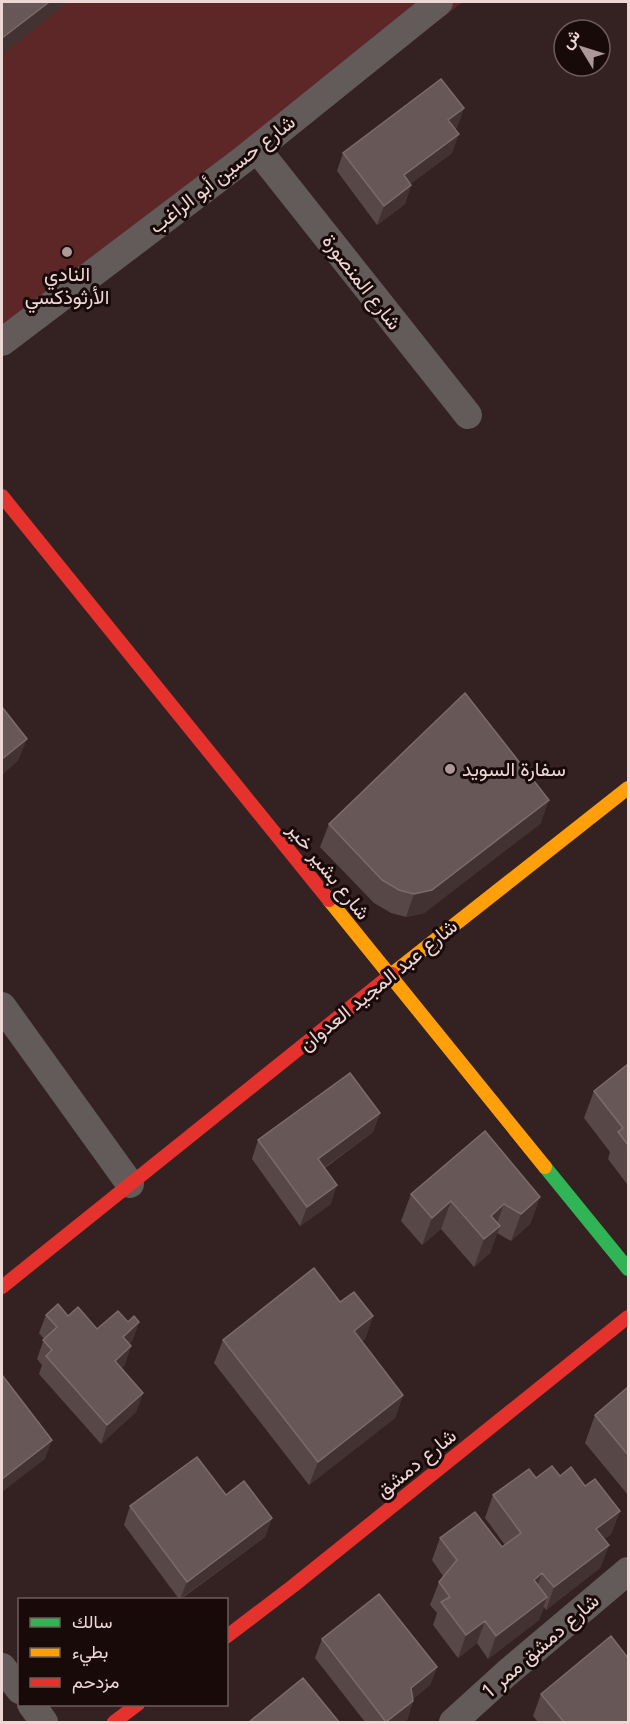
<svg xmlns="http://www.w3.org/2000/svg" width="630" height="1724" viewBox="0 0 630 1724" font-family="'Noto Sans',Vazirmatn,sans-serif">
<style>
.green{fill:#5c2726}
.lines{fill:none;stroke-linecap:round;stroke-linejoin:round}
.street{stroke:#635a5a;stroke-width:28}
.fast{stroke:#30b455;stroke-width:14}
.slow{stroke:#ff9f0a;stroke-width:14}
.jam{stroke:#e5322d;stroke-width:14}
.wall{fill:#574847}
.shaded-wall{fill:#423231}
.building{fill:#675756;stroke:#7c6b6a;stroke-width:1.5}
.poi-dot{fill:#ac9896;stroke:#180a09;stroke-width:2}
.labels{text-anchor:middle;stroke-width:6;stroke-linejoin:round;paint-order:stroke}
.street-label{font-size:20px;fill:#edd7d5;stroke:#180a09}
.poi-label{font-size:20px;fill:#edd7d5;stroke:#180a09}
</style>
<rect width="100%" height="100%" fill="#332221"/>
<path class="green" d="M2,2H463L2,352Z"/>
<g class="lines">
<path class="street" d="M257,149L468,415
M2,342L244,159L439,2
M2,1006L130,1184
M2,1667L20,1690
M31,1704L44,1722
M453,1722L507,1673L628,1571"/>
<path class="fast" d="M545,1167L628,1269"/>
<path class="slow" d="M329,900L545,1167
M392,974L628,788"/>
<path class="jam" d="M2,496L329,900
M2,1287L392,974
M226,1637L293,1586L628,1317
M114,1722L138,1704"/>
</g>
<path class="wall" d="M464,108L457,127L455,129L452,153L410,184L411,185L405,204L377,225L337,171L343,153Z
M541,823L424,913L406,917L391,913L374,903L320,847L329,824Z
M628,1064V1184H627L608,1159L610,1152L584,1118L594,1091Z
M380,1113L373,1132L325,1168L331,1204L300,1226L252,1159L258,1140Z
M411,1194L540,1197L530,1224L511,1241L497,1233L490,1253L474,1267L441,1229L422,1245L401,1221Z
M340,1302L373,1316L365,1339L362,1341L403,1395L395,1418L309,1485L214,1363L223,1340Z
M46,1315L68,1316L97,1329L128,1322H139L132,1341L129,1344L125,1365L121,1368L143,1393L136,1412L101,1444L39,1374L42,1365L37,1359L44,1339L39,1333Z
M628,1387V1495L585,1443L595,1415Z
M560,1476L585,1486L620,1511L611,1534L604,1539L609,1545L600,1568L546,1610L544,1607L539,1620L488,1659L477,1643L458,1658L433,1625L437,1613L430,1605L439,1582L443,1576L432,1560L440,1538L502,1547L505,1545L485,1518L493,1495L536,1478Z
M226,1495L272,1518L265,1537L181,1599H179L124,1525L130,1506Z
M322,1639L437,1667L430,1685L413,1699V1701L407,1720L403,1722H365L315,1658Z
M541,1694L628,1722H538L533,1716Z"/>
<path class="shaded-wall" d="M49,2H68L2,55V38Z
M464,108L457,127L442,139L448,120Z
M459,134L452,153L397,194L404,175Z
M411,185L405,204L377,225L384,206Z
M27,739L18,761L2,775V759Z
M549,800L541,823L424,913L406,917L414,894Z
M380,1113L373,1132L311,1177L318,1159Z
M337,1185L331,1204L300,1226L307,1207Z
M540,1197L530,1224L511,1241L521,1214Z
M451,1201L441,1229L422,1245L432,1218Z
M504,1204L494,1231L500,1226L490,1253L474,1267L484,1239L491,1216Z
M373,1316L365,1339L346,1354L354,1331Z
M139,1322L132,1341L116,1355L123,1337Z
M131,1346L125,1365L108,1380L115,1361Z
M143,1393L136,1412L101,1444L107,1425Z
M403,1395L395,1418L309,1485L318,1462Z
M52,1440L45,1459L2,1492V1479Z
M620,1511L611,1534L588,1552L596,1529Z
M272,1518L265,1537L180,1599L187,1582Z
M609,1545L600,1568L546,1610L554,1587Z
M542,1573L534,1595V1580Z
M547,1597L539,1620L488,1659L496,1636Z
M485,1621L477,1643L458,1658L466,1635Z
M437,1667L430,1685L404,1706L411,1688Z
M413,1701L407,1720L403,1722H386Z"/>
<path class="building" d="M2,2H49L2,38Z
M441,79L464,108L448,120L459,134L404,175L411,185L384,206L343,153Z
M465,693L549,800L432,890L414,894L399,890L382,880L329,824Z
M2,707L27,739L2,759Z
M628,1064V1145L618,1132L623,1128L594,1091Z
M350,1073L380,1113L318,1159L337,1185L307,1207L258,1140Z
M485,1131L540,1197L521,1214L504,1204L491,1216L500,1226L484,1239L451,1201L432,1218L411,1194Z
M314,1268L340,1302L354,1292L373,1316L354,1331L403,1395L318,1462L223,1340Z
M58,1304L68,1316L78,1307L97,1329L118,1311L128,1322L134,1316L139,1322L123,1337L131,1346L115,1361L143,1393L107,1425L46,1356L52,1350L43,1340L57,1327L46,1315Z
M2,1375L52,1440L2,1479Z
M628,1387V1455L595,1415Z
M197,1457L226,1495L244,1481L272,1518L187,1582L130,1506Z
M552,1466L560,1476L571,1467L585,1486L595,1479L620,1511L596,1529L609,1545L554,1587L542,1573L534,1580L547,1597L496,1636L485,1621L466,1635L441,1602L450,1597L439,1582L457,1560L440,1538L475,1512L502,1547L521,1533L493,1495L529,1469L536,1478Z
M379,1594L437,1667L411,1688L413,1701L386,1722L322,1639Z
M611,1636L628,1658V1722H564L541,1694Z
M303,1678L339,1722H249Z"/>
<g class="poi-dot">
<circle cx="67" cy="252" r="6"/>
<circle cx="450" cy="769" r="6"/>
</g>
<g class="labels">
<g class="street-label">
<text transform="translate(222 174) rotate(-38)" y="7">شارع حسين أبو الراغب</text>
<text transform="translate(362 282) rotate(52)" y="7">شارع المنصورة</text>
<text transform="translate(329 871) rotate(51)" y="7">شارع بشير خير</text>
<text transform="translate(378 985) rotate(-39)" y="7">شارع عبد المجيد العدوان</text>
<text transform="translate(416 1463) rotate(-39)" y="7">شارع دمشق</text>
<text transform="translate(540 1646) rotate(-41)" y="7">شارع دمشق ممر 1</text>
</g>
<g class="poi-label">
<text x="67" y="281">النادي<tspan x="67" dy="23">الأرثوذكسي</tspan></text>
<text x="462" y="776" text-anchor="start">سفارة السويد</text>
</g>
</g>
<rect width="630" height="1724" fill="none" stroke="#edd7d5" stroke-width="6"/>
<rect x="18" y="1598" width="210" height="108" fill="#180a09" stroke="#6d5c5b" stroke-width="1.5"/>
<rect x="30" y="1618" width="30" height="9" fill="#30b455" stroke="#6d5c5b" stroke-width="1.5"/>
<text x="72" y="1628" font-size="18" fill="#edd7d5">سالك</text>
<rect x="30" y="1648" width="30" height="9" fill="#ff9f0a" stroke="#6d5c5b" stroke-width="1.5"/>
<text x="72" y="1658" font-size="18" fill="#edd7d5">بطيء</text>
<rect x="30" y="1678" width="30" height="9" fill="#e5322d" stroke="#6d5c5b" stroke-width="1.5"/>
<text x="72" y="1688" font-size="18" fill="#edd7d5">مزدحم</text>
<g transform="translate(582 48) rotate(308)"><circle r="28" fill="#180a09" stroke="#6d5c5b" stroke-width="1.5"/>
<path d="M0-4.5L10 22L0 15L-10 22Z" fill="#ac9896"/>
<text y="-9" font-size="16" font-weight="bold" text-anchor="middle" fill="#edd7d5">ش</text>
</g>
</svg>
